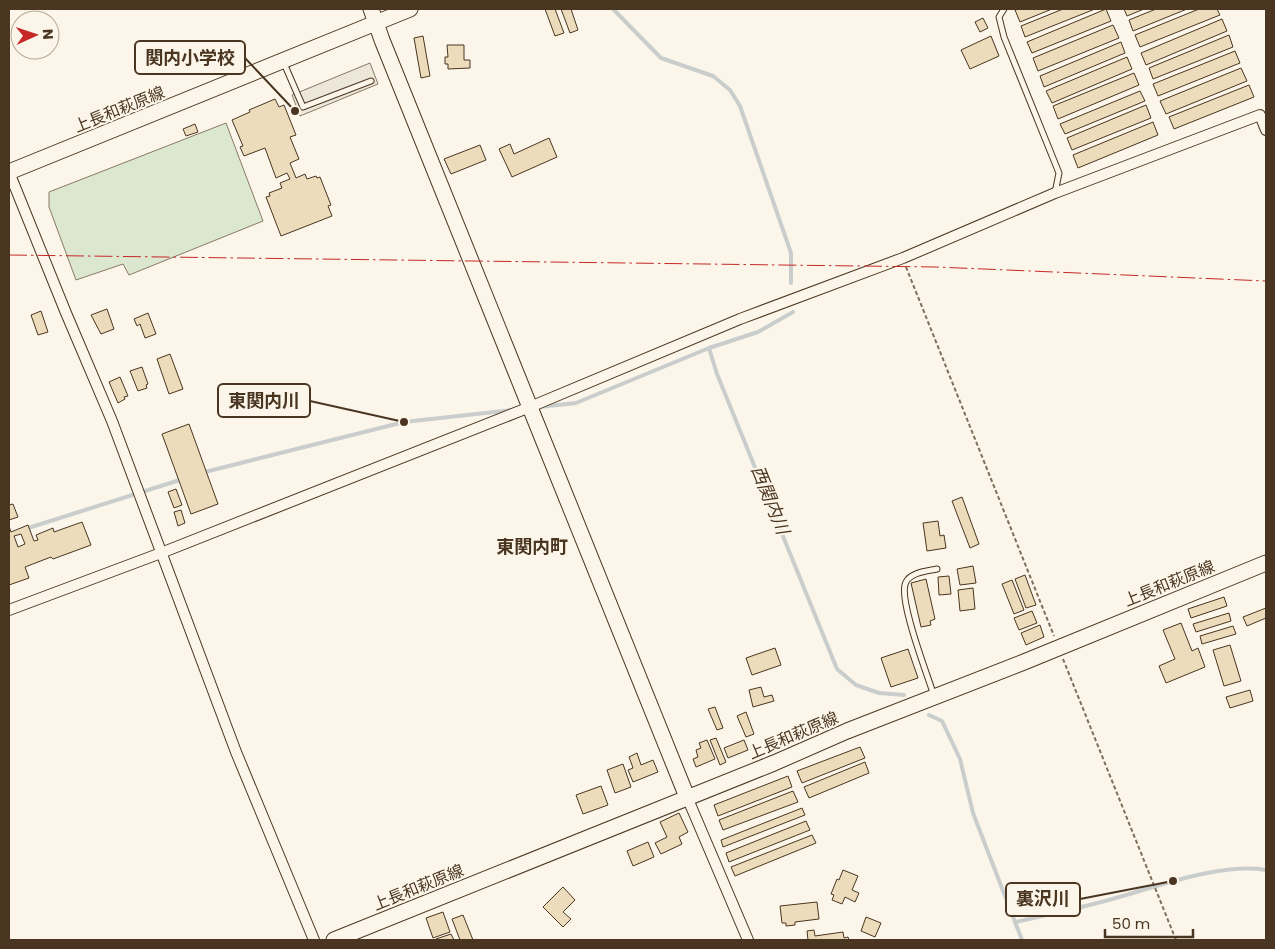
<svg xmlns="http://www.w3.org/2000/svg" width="1275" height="949" viewBox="0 0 1275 949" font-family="Poppins,'Noto Sans JP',sans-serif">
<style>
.green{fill:#dce7d0;stroke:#887966}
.parking{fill:#ede7d9;stroke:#887966}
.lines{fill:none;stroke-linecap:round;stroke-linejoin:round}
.stream{stroke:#c9cecd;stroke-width:4}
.building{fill:#ecdcbc;stroke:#4a3520;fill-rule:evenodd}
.lane-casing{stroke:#4a3520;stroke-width:7}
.street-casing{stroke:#4a3520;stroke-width:12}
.secondary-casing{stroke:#4a3520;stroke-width:17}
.path{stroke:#7f6f5c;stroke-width:2;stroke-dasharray:4 2.5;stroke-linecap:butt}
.lane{stroke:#fbf6e9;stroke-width:5}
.street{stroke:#fbf6e9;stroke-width:10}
.secondary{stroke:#fbf6e9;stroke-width:15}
.power{stroke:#c62828;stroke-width:1;stroke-dasharray:18 4 2.5 4;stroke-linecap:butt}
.labels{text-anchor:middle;stroke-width:4;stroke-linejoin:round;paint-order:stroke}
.street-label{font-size:16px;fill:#4a3520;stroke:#fbf6e9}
.water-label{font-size:18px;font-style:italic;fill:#4a3520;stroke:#fbf6e9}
.neighbourhood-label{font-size:18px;font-weight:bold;fill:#4a3520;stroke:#fbf6e9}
.leader{fill:none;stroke:#4a3520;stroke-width:2}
.callout-dot{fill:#4a3520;stroke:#fbf6e9;stroke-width:2}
.callout{fill:#fbf6e9;stroke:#4a3520;stroke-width:2}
.callout-label{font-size:18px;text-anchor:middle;font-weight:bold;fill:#4a3520}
</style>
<rect width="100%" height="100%" fill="#fbf6e9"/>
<path class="green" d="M226,123L263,221L129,275L123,264L76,280L49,207V192Z"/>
<path class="parking" d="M370,63L378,84L300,116L292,95Z"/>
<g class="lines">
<path class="stream" d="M613,9L661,58L713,76L730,90L740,106L791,253V283
M709,348L717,374L837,669L856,685L879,693L904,695
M539,407L576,403L709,348L758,332L793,312
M201,473L404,422L513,410
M25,529L183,479
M929,715L942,721L960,759L973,813L1022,940
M1016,922C1045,915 1076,909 1105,901C1151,889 1220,862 1266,870"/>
</g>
<path class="building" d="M545,9H555L564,33L555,36Z
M561,9H571L578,30L570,33Z
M1019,9H1052L1020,22L1015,10Z
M1063,9H1095L1025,37L1021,26Z
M1106,9L1111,21L1032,53L1027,42Z
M1124,9H1144L1127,16Z
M1156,9H1187L1133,31L1129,20Z
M1199,9H1217L1220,15L1140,47L1135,35Z
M983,18L988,28L980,32L975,22Z
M1222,19L1227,31L1146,65L1141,53Z
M1113,25L1119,38L1038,71L1033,58Z
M1229,35L1233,47L1153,79L1149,68Z
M423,36L430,76L421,78L414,38Z
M991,36L999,56L970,69L961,50Z
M1121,42L1125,53L1044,87L1040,76Z
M447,45H464V60H470V68L448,69V64H445V57H448Z
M1235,51L1240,63L1158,96L1153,84Z
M1127,57L1132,69L1052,103L1046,91Z
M1241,68L1247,81L1166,114L1160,101Z
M1134,73L1139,85L1058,119L1053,106Z
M1249,85L1254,97L1174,129L1169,117Z
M1140,91L1145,101L1065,134L1060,124Z
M275,99L279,107L284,105L296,135L290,137L299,159L290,163L296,178L305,174L307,179L316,176L317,178L320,177L331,205L328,206L332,216L281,236L266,197L270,196L269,193L282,188L280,183L290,179L287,173L276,178L265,148L244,156L240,147L243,146L232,120L250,112L249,110Z
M1146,105L1151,118L1072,150L1067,138Z
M1153,122L1158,135L1078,168L1073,155Z
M195,124L198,132L186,136L183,129Z
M549,138L557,157L512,177L499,149L510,144L514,154Z
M480,145L486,160L451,174L444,159Z
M107,309L114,329L101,334L91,315Z
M41,311L48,332L38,335L31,315Z
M148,313L156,334L145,338L140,324L137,326L134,319Z
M170,354L183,389L169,394L157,359Z
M142,367L148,384L146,385L147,388L138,391L130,371Z
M120,377L128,396L124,397L125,399L118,403L109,382Z
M189,424L218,504L191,514L162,434Z
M176,489L182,505L174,508L168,492Z
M962,497L979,544L970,548L952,501Z
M13,504L18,517L9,520V505Z
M181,510L185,523L178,526L174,512Z
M938,521L940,536L944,535L946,548L927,551L923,523Z
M82,522L91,545L53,559L51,557L25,567L29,578L9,585V526L11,532L28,525L34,541L38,540L36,535L53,528L54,532ZM21,534L25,544L18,547L14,536Z
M973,566L976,583L960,585L957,569Z
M1025,575L1036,605L1026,608L1015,579Z
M949,576L951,594L939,595L938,577Z
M926,579L935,619L930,621L931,625L921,627L911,583Z
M1012,580L1024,610L1014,614L1002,584Z
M973,588L975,609L960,611L958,590Z
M1224,597L1227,606L1191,618L1188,609Z
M1266,608V618L1247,626L1243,617Z
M1032,611L1037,623L1019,630L1014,618Z
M1229,613L1231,621L1196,632L1193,624Z
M1181,623L1192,651L1198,648L1205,667L1166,683L1159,666L1175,659L1163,630Z
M1040,625L1044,637L1026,645L1021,633Z
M1233,626L1236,634L1202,644L1200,636Z
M1230,645L1241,681L1224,686L1213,650Z
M775,648L781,665L752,675L746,658Z
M908,649L918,678L891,687L881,658Z
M761,687L764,697L772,695L774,701L753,707L749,690Z
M1250,690L1253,701L1230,708L1226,697Z
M715,707L723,728L717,730L708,709Z
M746,712L754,734L746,737L737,716Z
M716,738L726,762L720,765L710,740Z
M707,740L715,759L696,767L693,759L698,757L696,750L701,748L699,743Z
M744,740L748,750L728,758L724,748Z
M860,747L865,758L802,783L797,771Z
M637,753L641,765L653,760L658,772L633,782L628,770L633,768L629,757Z
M865,762L869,773L809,798L804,787Z
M623,764L631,787L615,793L607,770Z
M788,776L792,787L718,816L714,805Z
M601,786L608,805L583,814L576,795Z
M793,791L798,802L723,830L719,820Z
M802,808L805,815L723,847L721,840Z
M679,813L688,832L679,837L682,844L661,854L655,843L667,837L660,822Z
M806,821L810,830L729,862L726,853Z
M812,835L816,843L735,876L731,867Z
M648,842L654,857L633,866L627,851Z
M843,870L858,876L852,890L859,893L855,902L845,897L842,904L832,900L834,895L831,894L837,879L839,880Z
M563,887L575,900L563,912L571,919L563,927L543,907Z
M817,902L819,919L795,922V925L786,926V923H782L780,906Z
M443,912L450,932L433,938L426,918Z
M463,915L473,940H460L452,919Z
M866,917L881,923L875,937L861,931Z
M814,930L815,936L843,932L844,938L848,937L849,940H808L807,931Z
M451,934L454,940H437L436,939Z"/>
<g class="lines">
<g class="lane-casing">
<path id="lane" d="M1004,9L999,17L1004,37L1059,173L1055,193
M283,61L303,107L371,81
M934,696C928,676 897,597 906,582C911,572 928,571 937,569"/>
</g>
<g class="street-casing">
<path id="street" d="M9,172L66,313L112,421L236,752L314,940
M9,610L161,553L530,407L740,319L903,258L1055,193L1260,115L1266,130
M687,797L748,940"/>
</g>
<g class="secondary-casing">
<path id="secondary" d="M371,9L382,40L687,797
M9,172L410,9
M334,940L774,763L847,731L1024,662L1266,563"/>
</g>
<path class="path" d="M906,267L1054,636
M1063,659L1176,940"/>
<use href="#lane" class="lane"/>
<use href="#street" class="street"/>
<use href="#secondary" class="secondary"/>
<path class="power" d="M9,255L936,267L1266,281"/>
</g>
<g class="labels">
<g class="street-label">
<text transform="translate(119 109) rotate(-22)" y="6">上長和萩原線</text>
<text transform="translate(1169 583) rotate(-22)" y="6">上長和萩原線</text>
<text transform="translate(793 735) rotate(-23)" y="6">上長和萩原線</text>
<text transform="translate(418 887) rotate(-22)" y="6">上長和萩原線</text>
</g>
<g class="water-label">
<text transform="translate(770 500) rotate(68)" y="6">西関内川</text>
</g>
<g class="neighbourhood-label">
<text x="532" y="553">東関内町</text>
</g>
</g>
<path class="leader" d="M295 111L245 58M404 422L310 401M1173 881L1080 899"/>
<g class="callout-dot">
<circle cx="295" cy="111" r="5"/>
<circle cx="404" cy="422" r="5"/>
<circle cx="1173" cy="881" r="5"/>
</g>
<g class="callout">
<rect x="135" y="41" width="110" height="33" rx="5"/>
<rect x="218" y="384" width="92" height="33" rx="5"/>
<rect x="1006" y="883" width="74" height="33" rx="5"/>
</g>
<g class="callout-label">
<text x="190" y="64">関内小学校</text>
<text x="264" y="407">東関内川</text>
<text x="1043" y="905">裏沢川</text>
</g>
<rect width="1275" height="949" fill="none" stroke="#4a3520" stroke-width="20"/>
<g transform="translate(35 35) rotate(87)"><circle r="24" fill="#fbf6e9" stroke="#b4a999"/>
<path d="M0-4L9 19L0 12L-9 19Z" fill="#c62828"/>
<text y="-8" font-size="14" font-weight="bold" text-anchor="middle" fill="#4a3520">N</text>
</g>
<path d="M1105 929v8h88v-8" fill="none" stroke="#4a3520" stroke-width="2.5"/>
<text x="1112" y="929" font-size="15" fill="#4a3520" stroke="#fbf6e9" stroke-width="4" paint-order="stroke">50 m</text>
</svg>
